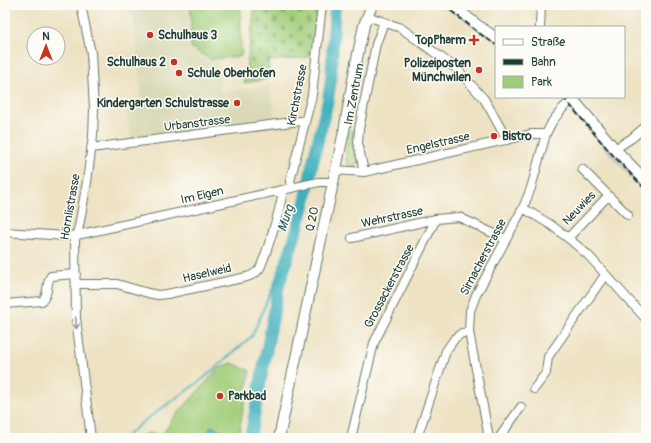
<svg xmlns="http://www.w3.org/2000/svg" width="651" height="443" viewBox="0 0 651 443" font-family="Pangolin,sans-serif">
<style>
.built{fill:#dbdab8}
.railway{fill:#c3c6b9}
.cemetery{fill:url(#cemetery-stones);stroke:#608557}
.park{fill:#a1cd7a;stroke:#608557}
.water{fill:url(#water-waves);stroke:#307678}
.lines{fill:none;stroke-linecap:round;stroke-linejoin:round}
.stream{stroke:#41b0bd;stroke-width:2}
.river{stroke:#41b0bd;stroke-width:12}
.minor-casing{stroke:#677766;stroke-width:10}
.major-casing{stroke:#677766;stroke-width:12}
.minor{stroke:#fff;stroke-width:8}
.major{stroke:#fff;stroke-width:10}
.rail{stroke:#1f3d34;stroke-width:2;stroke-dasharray:6 3;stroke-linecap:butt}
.oneway{stroke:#8f9e9a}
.poi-dot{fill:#c8321e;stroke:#fdfcf7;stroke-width:1.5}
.labels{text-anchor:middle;stroke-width:3;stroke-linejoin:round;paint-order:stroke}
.poi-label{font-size:12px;font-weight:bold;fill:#1f3d34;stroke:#fdfcf7;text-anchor:start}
.street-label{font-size:12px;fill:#1f3d34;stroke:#fdfcf7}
.water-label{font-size:13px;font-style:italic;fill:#29605d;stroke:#fdfcf7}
</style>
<defs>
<pattern id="cemetery-stones" width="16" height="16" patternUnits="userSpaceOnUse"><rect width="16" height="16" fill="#a1cd7a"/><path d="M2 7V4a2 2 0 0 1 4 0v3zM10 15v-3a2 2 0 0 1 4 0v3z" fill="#83a865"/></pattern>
<pattern id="water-waves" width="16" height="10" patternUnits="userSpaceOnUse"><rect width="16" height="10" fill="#41b0bd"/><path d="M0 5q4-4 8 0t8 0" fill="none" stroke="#36909a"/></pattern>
</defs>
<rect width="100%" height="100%" fill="#fdfcf7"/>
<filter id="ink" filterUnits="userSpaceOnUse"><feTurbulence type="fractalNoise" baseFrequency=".025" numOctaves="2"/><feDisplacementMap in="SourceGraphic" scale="8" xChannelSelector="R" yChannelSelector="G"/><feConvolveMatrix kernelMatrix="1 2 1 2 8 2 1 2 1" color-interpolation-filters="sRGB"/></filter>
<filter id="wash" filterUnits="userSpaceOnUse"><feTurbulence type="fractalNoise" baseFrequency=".012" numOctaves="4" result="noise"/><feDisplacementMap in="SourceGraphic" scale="16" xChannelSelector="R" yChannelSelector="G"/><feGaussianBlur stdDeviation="0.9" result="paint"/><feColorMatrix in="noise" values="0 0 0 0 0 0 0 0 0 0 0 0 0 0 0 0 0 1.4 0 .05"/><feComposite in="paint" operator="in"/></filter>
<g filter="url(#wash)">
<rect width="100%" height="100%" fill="#ede2c2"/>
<path class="built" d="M128,5H243L244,58L219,60L220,92L270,85L275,121L131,140L126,106L142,103L134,22Z"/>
<path class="railway" d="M571,110H576L646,187V193L619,165Z"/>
<path class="cemetery" d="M255,5H304L318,7L314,57L268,61L269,79L244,83Z"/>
<path class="park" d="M191,5H240L241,56L210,59L191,47Z
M349,130L357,131V163H358L355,168C340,170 348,139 349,130Z
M232,363L250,371L238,438H133L150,433L162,435L172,420L219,368Z"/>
<path class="water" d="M211,426L230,434L231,438H206Z"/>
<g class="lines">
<path class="stream" d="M124,438L144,421L203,379L252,336L272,289L278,287"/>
<path class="river" d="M250,438L279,285L298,227L306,198L313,161L328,100L331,79L335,5"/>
</g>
</g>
<g filter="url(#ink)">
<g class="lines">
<g class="minor-casing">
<path id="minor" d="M81,5L91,53L94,110L93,136L87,182L79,226L75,240L76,318L91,438
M367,16L401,28L457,69L484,99L490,109L507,140
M540,27L541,5
M91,148L300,121L305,122
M615,149L632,138L646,126
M582,169L628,215
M336,170L364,172L532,134H546
M364,172L358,143L359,129L376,44L384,22
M291,188L290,181L312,95L322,5
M523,208L551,225L568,238L588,255L646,319
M5,232L66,236L77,235L291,188L319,182H333
M352,238L436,219
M568,238L608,196
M76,284H117L148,293L158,295L167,294L247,277C253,275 257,273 260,268C265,257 284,200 282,190
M5,304L42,301C50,293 45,284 51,276L76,274
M534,389L546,373L548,357L605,275
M351,438L374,343L436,219L459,217L505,239
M417,438L446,351L455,338L462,333L469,332
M489,438L469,332L470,311L476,295L523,208L531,188L546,134L552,122L563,108L573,99
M499,438L521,407"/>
</g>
<g class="major-casing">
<path id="major" d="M452,5L477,25L496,38
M571,97L615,149L646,181
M279,438L344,131L355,68L364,25L372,5"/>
</g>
<use href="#minor" class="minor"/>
<use href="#major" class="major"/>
<path class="rail" d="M444,5L479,33L496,45
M563,97L610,152L646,190"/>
</g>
<defs><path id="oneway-shaft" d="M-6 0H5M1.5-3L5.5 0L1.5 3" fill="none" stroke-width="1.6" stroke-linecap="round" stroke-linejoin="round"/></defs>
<use class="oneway" href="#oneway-shaft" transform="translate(76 323) rotate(86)"/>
</g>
<g class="poi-dot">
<circle cx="150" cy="35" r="4"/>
<path d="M472 34h4v4h4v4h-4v4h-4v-4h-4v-4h4z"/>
<circle cx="174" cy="62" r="4"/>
<circle cx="479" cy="70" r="4"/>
<circle cx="179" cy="73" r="4"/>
<circle cx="237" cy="103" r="4"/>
<circle cx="494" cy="136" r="4"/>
<circle cx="220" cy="396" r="4"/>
</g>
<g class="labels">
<g class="poi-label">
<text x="158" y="39">Schulhaus 3</text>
<text x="466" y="44" text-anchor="end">TopPharm</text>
<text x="166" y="66" text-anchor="end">Schulhaus 2</text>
<text x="471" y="67" text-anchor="end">Polizeiposten<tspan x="471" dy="14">Münchwilen</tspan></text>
<text x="187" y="77">Schule Oberhofen</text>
<text x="229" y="107" text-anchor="end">Kindergarten Schulstrasse</text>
<text x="502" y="140">Bistro</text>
<text x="228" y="400">Parkbad</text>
</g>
<g class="street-label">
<text transform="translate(354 94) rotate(-79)" y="4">Im Zentrum</text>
<text transform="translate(297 95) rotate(-79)" y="4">Kirchstrasse</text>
<text transform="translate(197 123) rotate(-7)" y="4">Urbanstrasse</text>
<text transform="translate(438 143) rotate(-13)" y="4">Engelstrasse</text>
<text transform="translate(202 195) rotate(-13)" y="4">Im Eigen</text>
<text transform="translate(70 207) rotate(-80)" y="4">Hörnlistrasse</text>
<text transform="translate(579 208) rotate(-46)" y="4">Neuwies</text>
<text transform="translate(392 217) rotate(-12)" y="4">Wehrstrasse</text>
<text transform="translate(312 219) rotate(-78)" y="4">Q 20</text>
<text transform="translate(483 257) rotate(-62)" y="4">Sirnacherstrasse</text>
<text transform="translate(207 273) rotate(-13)" y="4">Haselweid</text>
<text transform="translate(389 286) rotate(-62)" y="4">Grossackerstrasse</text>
</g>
<g class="water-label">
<text transform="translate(285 218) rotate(-72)" y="5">Murg</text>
</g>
</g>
<rect width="651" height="443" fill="none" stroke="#fdfcf7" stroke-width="20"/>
<rect x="495" y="26" width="130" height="72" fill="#fdfcf7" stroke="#a4b0a9"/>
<rect x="503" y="39" width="20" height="6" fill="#ffffff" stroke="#a4b0a9"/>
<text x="531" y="46" font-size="12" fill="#1f3d34">Straße</text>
<rect x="503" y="59" width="20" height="6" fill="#1f3d34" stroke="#a4b0a9"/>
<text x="531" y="66" font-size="12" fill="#1f3d34">Bahn</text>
<rect x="503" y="76" width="20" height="12" fill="#a1cd7a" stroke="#a4b0a9"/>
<text x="531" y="86" font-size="12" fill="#1f3d34">Park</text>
<g transform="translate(46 46)"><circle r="19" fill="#fdfcf7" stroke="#a4b0a9"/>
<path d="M0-3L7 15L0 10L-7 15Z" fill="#c8321e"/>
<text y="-6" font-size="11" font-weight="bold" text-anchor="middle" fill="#1f3d34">N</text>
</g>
</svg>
